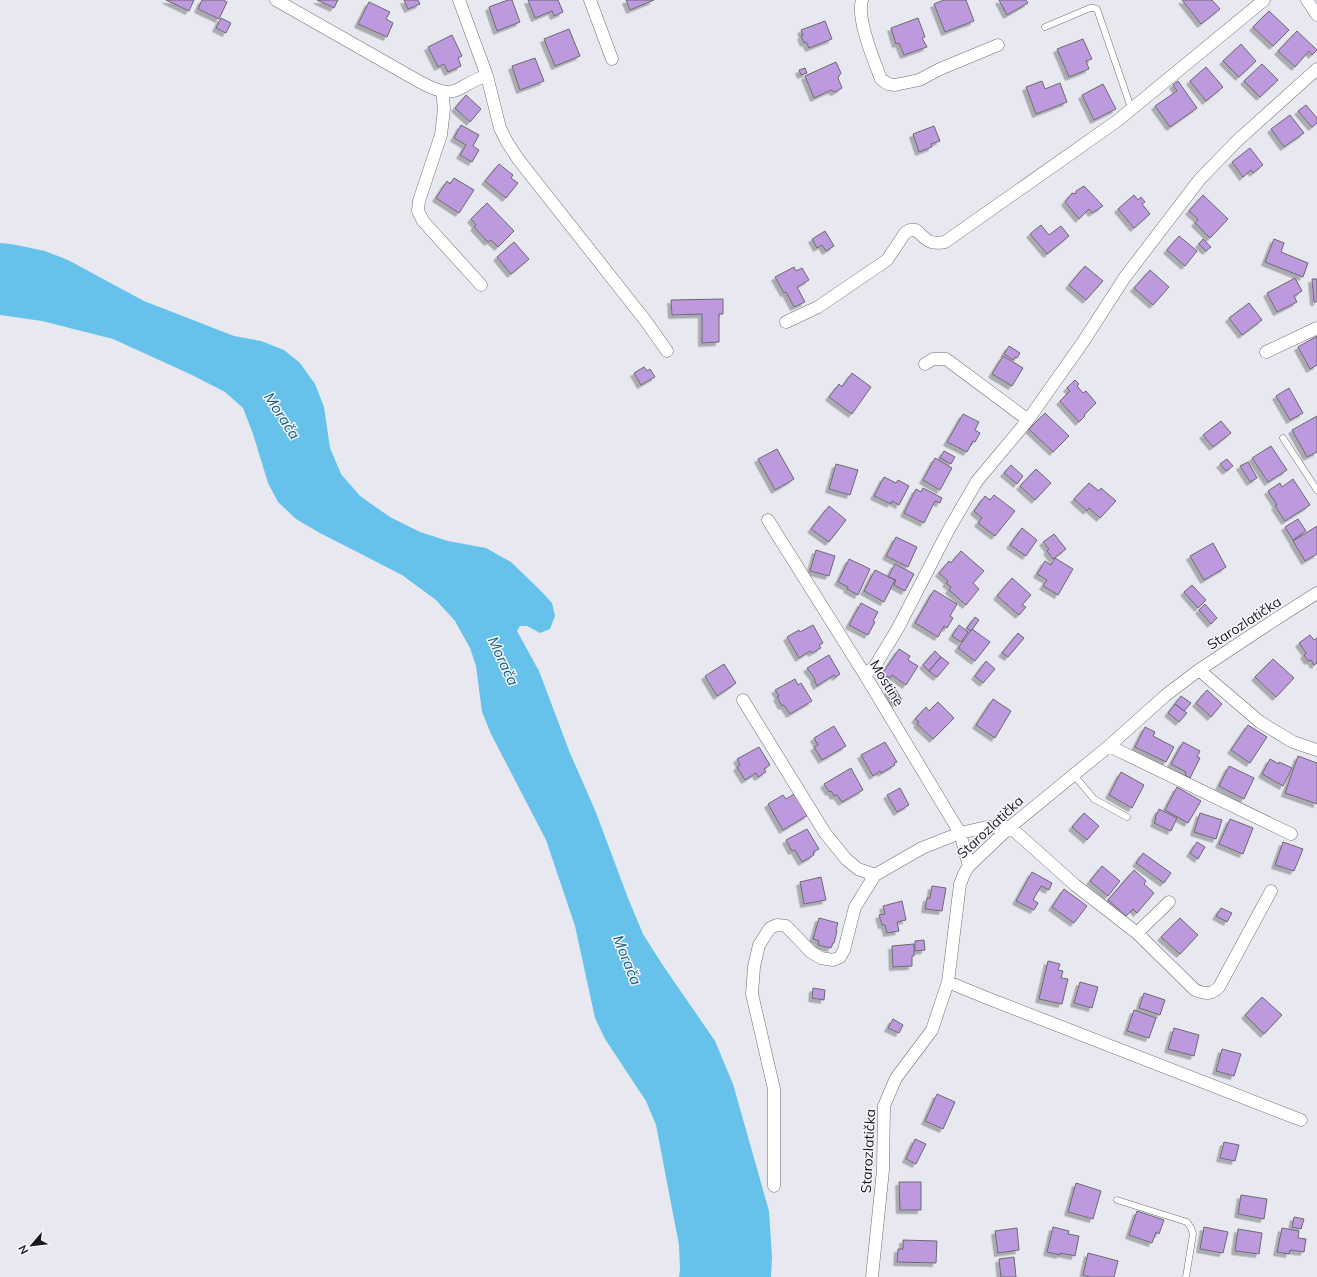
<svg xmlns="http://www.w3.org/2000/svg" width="1317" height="1277" viewBox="0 0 1317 1277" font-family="Mulish,sans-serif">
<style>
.water{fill:#66c2ea}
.building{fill:#bd99de;stroke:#6c6970;filter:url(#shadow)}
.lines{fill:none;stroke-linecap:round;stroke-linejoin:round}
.service-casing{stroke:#6e6f75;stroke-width:7}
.minor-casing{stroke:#6e6f75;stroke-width:13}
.service{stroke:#fff;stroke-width:6}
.minor{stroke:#fff;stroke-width:12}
.labels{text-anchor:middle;stroke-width:3;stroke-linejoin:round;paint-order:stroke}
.street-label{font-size:14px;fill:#1a1a1c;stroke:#f5f6fd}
.water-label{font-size:15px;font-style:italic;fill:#18607b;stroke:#f5f6fd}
</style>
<defs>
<filter id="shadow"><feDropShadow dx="-3.5" dy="3.5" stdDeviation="0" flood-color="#0004"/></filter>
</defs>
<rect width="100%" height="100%" fill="#e8e9f0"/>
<path class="water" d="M0,243L11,244L45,251L68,260L144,301L234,336L261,341L284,350L300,363L315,384L324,407L330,448L341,474L360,496L390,517L420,532L448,541L486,548L511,562L541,591L552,603L555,616L550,629L540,633L527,626H520L517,631L539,671L570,753L595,810L628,898L643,934L662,964L715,1041L733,1084L769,1211L772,1257L771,1277H679L680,1270L679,1245L656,1125L646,1101L605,1039L595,1018L575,926L546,840L491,734L482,712L476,666L470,648L455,621L436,600L402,575L320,533L296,519L278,502L268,483L253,434L243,408L225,392L192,375L113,339L42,321L0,315Z"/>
<path class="building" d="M166,0H194L189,11Z
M202,0H223L227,2L219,19L198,9Z
M317,0H338L334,8Z
M404,0H418L420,4L408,9Z
M508,0H512L520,22L497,31L489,7Z
M528,0H558L563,12L554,16L552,11L535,18Z
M626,0H654L630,10Z
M944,0H966L974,21L945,32L934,4Z
M999,0H1026L1028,3L1007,15Z
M1182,0H1212L1220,9L1201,24Z
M369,2L390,12L386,19L393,23L387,37L358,24Z
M1269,11L1289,30L1273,46L1253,27Z
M221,18L231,23L226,33L216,28Z
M918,18L925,37L922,38L927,47L904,55L899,43L896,44L891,28Z
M825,21L832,39L809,48L806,42L804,43L801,36L803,35L801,30Z
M569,29L580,56L555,66L544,39Z
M1297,31L1317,50L1312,55L1309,51L1295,67L1278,51Z
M452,35L462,56L458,58L461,66L448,72L444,64L438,67L428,47Z
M1083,39L1092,59L1086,61L1089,69L1069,77L1057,49Z
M1241,44L1256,61L1239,77L1223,61Z
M535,58L544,81L520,90L512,66Z
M836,62L841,73L838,78L842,88L835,92L831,90L814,98L805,76Z
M1262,64L1278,80L1260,97L1244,81Z
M1206,67L1223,87L1206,101L1190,81Z
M805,68L807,73L801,75L799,70Z
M1042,81L1045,89L1060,83L1067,102L1036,114L1026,87Z
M1178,81L1197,108L1170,127L1155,106L1177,91L1173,85Z
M1103,84L1116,109L1094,120L1082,95Z
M466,95L481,109L470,122L455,108Z
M1306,105L1317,118V123L1312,127L1298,111Z
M1290,115L1304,133L1284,147L1271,129Z
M461,125L479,135L473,146L479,150L472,162L460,155L466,145L454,138Z
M934,126L940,141L931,144L932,147L919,152L913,134Z
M1250,148L1263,165L1253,173L1251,170L1243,177L1232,162Z
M499,164L513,175L511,178L518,183L506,198L485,181Z
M454,178L474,190L459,213L436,198L447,181L450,184Z
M1084,186L1103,206L1092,213L1089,209L1079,219L1065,202L1072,193L1075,194L1076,193V191Z
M1134,195L1138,200L1141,197L1145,202L1142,204L1150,214L1134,228L1118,209Z
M1203,195L1228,219L1210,238L1195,223L1198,219L1189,211Z
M487,203L514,231L498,247L491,240L488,242L474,227L476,225L471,219Z
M1041,225L1049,235L1061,226L1069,236L1047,254L1030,234Z
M825,231L834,246L826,251L822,245L817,248L812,239Z
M1179,236L1197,251L1185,266L1167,250Z
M1203,239L1211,247L1206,251L1199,244Z
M1274,239L1284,243L1281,252L1308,263L1303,277L1265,262Z
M514,242L529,259L511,274L497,257Z
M1085,266L1103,281L1086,300L1069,285Z
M794,267L796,271L802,268L809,280L797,287L805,302L794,307L786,292L784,293L775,277Z
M1150,270L1169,287L1153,305L1134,288Z
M1295,278L1302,291L1294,296L1297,302L1277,312L1267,293Z
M1312,279H1317V302H1314Z
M723,299V314H719V342L702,343V314L672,315L671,300Z
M1249,303L1262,320L1242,335L1229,318Z
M1317,336V365L1310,369L1298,347Z
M1009,346L1020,353L1017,358L1015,357L1013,360L1004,354Z
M1003,356L1023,368L1012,386L992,374Z
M644,367L647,371L650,369L655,377L641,385L634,373Z
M852,373L871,387L852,414L829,397L839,384L842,387Z
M1075,380L1079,384L1077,386L1083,393L1086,391L1096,403L1084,415L1085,416L1079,422L1060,401L1070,391L1067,388Z
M1289,388L1303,413L1290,420L1276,396Z
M1045,413L1069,436L1053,452L1029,429Z
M963,414L979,422L975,430L980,433L975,442L973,441L967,452L947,442Z
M1317,416V452L1307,457L1292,430Z
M1221,421L1231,433L1213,447L1203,435Z
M1271,446L1287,470L1268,482L1252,458Z
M777,449L794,479L775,490L758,459Z
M944,451L955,457L951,464L940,458Z
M935,458L952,468L940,490L923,480Z
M1227,459L1233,466L1226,471L1220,464Z
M1248,462L1257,478L1250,482L1240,466Z
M836,464L858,470L850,495L829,489Z
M1011,465L1023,476L1017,484L1004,473Z
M1036,469L1051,483L1035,500L1020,486Z
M884,477L896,483L898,480L909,486L899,505L892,501L891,504L874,496Z
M1293,479L1310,505L1285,521L1275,506L1277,505L1268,491L1280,483L1282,487Z
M1089,483L1099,491L1101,488L1116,501L1100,518L1089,508L1087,511L1074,499Z
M923,488L942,498L940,503L935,501L924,523L904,513L916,489L921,492Z
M994,495L1015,511L995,536L978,523L982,518L974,511L985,496L990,500Z
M829,506L846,520L829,542L811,529Z
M1298,519L1306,531L1293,540L1285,527Z
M1317,526V554L1305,561L1293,541Z
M1022,528L1037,540L1026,556L1010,545Z
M1054,534L1066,549L1053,559L1047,551L1049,549L1043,542Z
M896,537L917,547L908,567L886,556Z
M1213,543L1226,567L1204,580L1190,556Z
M816,550L835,556L829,576L810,571Z
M961,551L984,571L973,583L979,589L966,605L949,590L951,587L946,583L948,581L939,573L949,561L951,563Z
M1055,558L1073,569L1058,595L1043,586L1047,580L1037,574L1045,561L1051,565Z
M849,559L870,569L858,595L847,589L848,587L838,582Z
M895,564L914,574L905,591L894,585L896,580L888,577Z
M875,570L895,580L884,602L864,591Z
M1012,578L1031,595L1022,605L1026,607L1019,615L997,596Z
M1192,585L1206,600L1198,608L1184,592Z
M934,590L957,604L950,616L953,618L947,628L944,626L938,637L915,623Z
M861,603L878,612L873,621L875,622L868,635L849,625Z
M1205,604L1217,618L1211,624L1199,610Z
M975,617L979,620L971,631L967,628Z
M813,625L823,643L819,645L821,648L812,653L810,651L799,658L787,637L799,630L800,632Z
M959,625L968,632L961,642L952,636Z
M972,629L990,642L975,661L958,648Z
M1018,633L1024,638L1008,657L1002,653Z
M1310,635L1314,640L1317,638V663L1314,665L1311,660L1308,661L1304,655L1306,653L1299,643Z
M899,649L910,656L908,660L918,666L906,685L892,675L890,678L882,674Z
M935,651L941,657L929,671L923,665Z
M829,655L840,674L836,677L834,675L817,686L814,680L815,679L807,668Z
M941,657L949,663L937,677L929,671Z
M1273,659L1294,678L1276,697L1255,677Z
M986,661L995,669L983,683L975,676Z
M724,664L736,683L717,696L705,676Z
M795,679L798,685L801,683L812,701L790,714L784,705L782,706L777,697L779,696L775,690Z
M894,687L902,700L893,705L886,692Z
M1207,690L1222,704L1211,717L1196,703Z
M1181,696L1191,703L1184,711L1175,704Z
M993,699L1011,711L995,738L976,725Z
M938,702L954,718L933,739L917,724L919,722L915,719L926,707L929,711Z
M1175,704L1187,713L1179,722L1168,713Z
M1248,725L1267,737L1250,763L1231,750Z
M834,726L846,746L822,760L814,747L818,745L814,738Z
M1145,727L1155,732L1153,736L1174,747L1166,762L1135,747Z
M885,742L897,762L894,763L895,765L881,773L880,771L873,776L861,755Z
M1183,742L1200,751L1197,757L1200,758L1190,778L1185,775L1186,772L1171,764Z
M759,747L770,765L764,769L766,772L758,777L756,773L745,780L737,767L740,765L737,759Z
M1298,756L1317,763V804L1285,793Z
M1270,759L1279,764V762L1292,768L1283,786L1262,774Z
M1229,766L1254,778L1244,799L1219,786Z
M851,768L863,790L842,802L837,795L834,796L831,791L829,792L824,784Z
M1121,772L1144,785L1132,808L1109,795Z
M1177,787L1201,801L1188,823L1165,810Z
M900,788L909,805L897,812L887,795Z
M796,793L808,815L783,830L768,804L783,795L786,799Z
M1159,809L1177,818L1171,831L1154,823L1156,819L1155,818Z
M1084,813L1099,826L1087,840L1072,827Z
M1200,813L1222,820L1216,839L1194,832Z
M1230,819L1253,828L1243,854L1219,844Z
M807,829L819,849L813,852L814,855L802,862L795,850L792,851L786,840Z
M1197,842L1205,847L1198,859L1190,853Z
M1283,842L1303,849L1294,871L1275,865Z
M1143,853L1171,873L1164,883L1136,863Z
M1102,866L1120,881L1108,896L1090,881Z
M1134,870L1146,881L1144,884L1154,893L1137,913L1133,909L1126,916L1108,900Z
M1032,872L1052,883L1049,890L1041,886L1033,900L1038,903L1034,910L1016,901Z
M821,877L826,900L804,904L800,882Z
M932,886L946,888L942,911L925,909L927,898H930Z
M1064,889L1087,906L1074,923L1052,907Z
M902,901L906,920L897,922L899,931L887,933L885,925H882L879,915L885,914L883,906Z
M1221,908L1232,913L1227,922L1216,916Z
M819,918L838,923L836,930L837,931L834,943H833L831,948L818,945L819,941L813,939Z
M1180,918L1198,935L1180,954L1161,937Z
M924,940L925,950L915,951V941Z
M914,944V956H912V966L893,967L892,946Z
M1048,961L1060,964L1058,970L1063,971L1061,978L1068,979L1062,1004L1039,999Z
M1080,982L1098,987L1092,1008L1074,1003Z
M813,988L825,990L824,1000L812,998Z
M1144,993L1165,1000L1160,1015L1139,1008Z
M1262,997L1282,1015L1264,1034L1245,1015Z
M1134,1010L1156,1018L1149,1038L1127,1031Z
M893,1019L903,1025L899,1033L888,1028Z
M1174,1028L1199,1035L1194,1056L1168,1049Z
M1222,1049L1241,1054L1234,1076L1216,1071Z
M937,1094L955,1102L943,1129L925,1121Z
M915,1139L926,1144L916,1164L906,1159Z
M1224,1142L1239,1145L1235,1161L1220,1158Z
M899,1182H921V1210H900Z
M1076,1183L1101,1191L1093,1219L1068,1212Z
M1241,1195L1267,1199L1264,1219L1238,1214Z
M1137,1211L1164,1220L1159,1234L1156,1232L1152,1243L1129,1235Z
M1294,1217L1304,1219L1301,1229L1292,1227Z
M1053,1227L1069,1231L1068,1234L1079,1236L1075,1256L1060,1253V1255L1047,1252Z
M1204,1227L1228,1232L1223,1253L1200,1249Z
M1017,1228L1019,1250L998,1253L995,1231Z
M1282,1228L1299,1231L1298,1238L1306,1239L1304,1252L1290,1250L1289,1254L1277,1252Z
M1238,1229L1262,1233L1259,1254L1235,1251Z
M903,1240L937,1241L936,1263L897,1262L898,1249H903Z
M1088,1253L1118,1261L1114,1277H1090L1083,1275Z
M1014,1257L1016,1277H1001L999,1259Z"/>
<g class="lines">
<g class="service-casing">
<path id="service" d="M1045,27L1090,8H1093L1097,9L1129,102L1133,107
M1283,438L1317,490
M1073,774L1094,799L1127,817
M1117,1200L1187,1222L1191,1228L1193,1234L1186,1277"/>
</g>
<g class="minor-casing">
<path id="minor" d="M276,0L420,82C432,88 446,96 459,89C468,84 477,78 487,76L459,0
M590,0L612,59
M862,0C856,18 874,61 881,79L888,84L895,85L919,80L940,69L998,45
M1307,0L1317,15
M487,76L500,128L507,142L518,159L645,320L667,351
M442,91L444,109L441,135L419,201L418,211L423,221L481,285
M786,322L818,307L887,260L905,233L910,230H916C927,240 929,245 945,242L1117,121L1264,0
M1266,352L1317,328
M925,364L933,359H946L1028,420
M768,520L865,675L960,833L969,866
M1199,670L1260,722L1293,742L1317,750
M865,675L875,666L898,628L948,531L977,481L1028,420L1083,342L1125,277L1200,179L1238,140L1317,69
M743,700L825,833L846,859L858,869L875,875
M1109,746L1291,834
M1137,933L1169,902
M948,982L987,998L1301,1120
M774,1186V1089L752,994L754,967L759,945L770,928L777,925L786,926L811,952L821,958L833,960L840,957L844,950L855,907L875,875L922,848L960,833L987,827H1010L1075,885L1137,933L1195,990C1205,994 1211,995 1219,987L1271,891
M872,1277L883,1170L884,1106L896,1078L932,1030L948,982L960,884L965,872L969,866L1010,827L1109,746L1166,695L1199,670L1273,621L1317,593"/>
</g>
<use href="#service" class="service"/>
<use href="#minor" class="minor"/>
</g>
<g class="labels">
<g class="street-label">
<text transform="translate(1244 623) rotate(-33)" y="5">Starozlatička</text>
<text transform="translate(887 683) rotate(59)" y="5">Mostine</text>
<text transform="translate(990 827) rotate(-43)" y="5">Starozlatička</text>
<text transform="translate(868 1151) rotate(-87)" y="5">Starozlatička</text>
</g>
<g class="water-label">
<text transform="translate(282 416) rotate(57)" y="5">Morača</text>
<text transform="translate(503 661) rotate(65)" y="5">Morača</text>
<text transform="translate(627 960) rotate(68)" y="5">Morača</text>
</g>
</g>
<g transform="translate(32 1245) rotate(242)" stroke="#f5f6fd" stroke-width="3" paint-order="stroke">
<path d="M0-3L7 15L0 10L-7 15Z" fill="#1a1a1c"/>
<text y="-6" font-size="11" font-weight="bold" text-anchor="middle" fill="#1a1a1c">N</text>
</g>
</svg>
